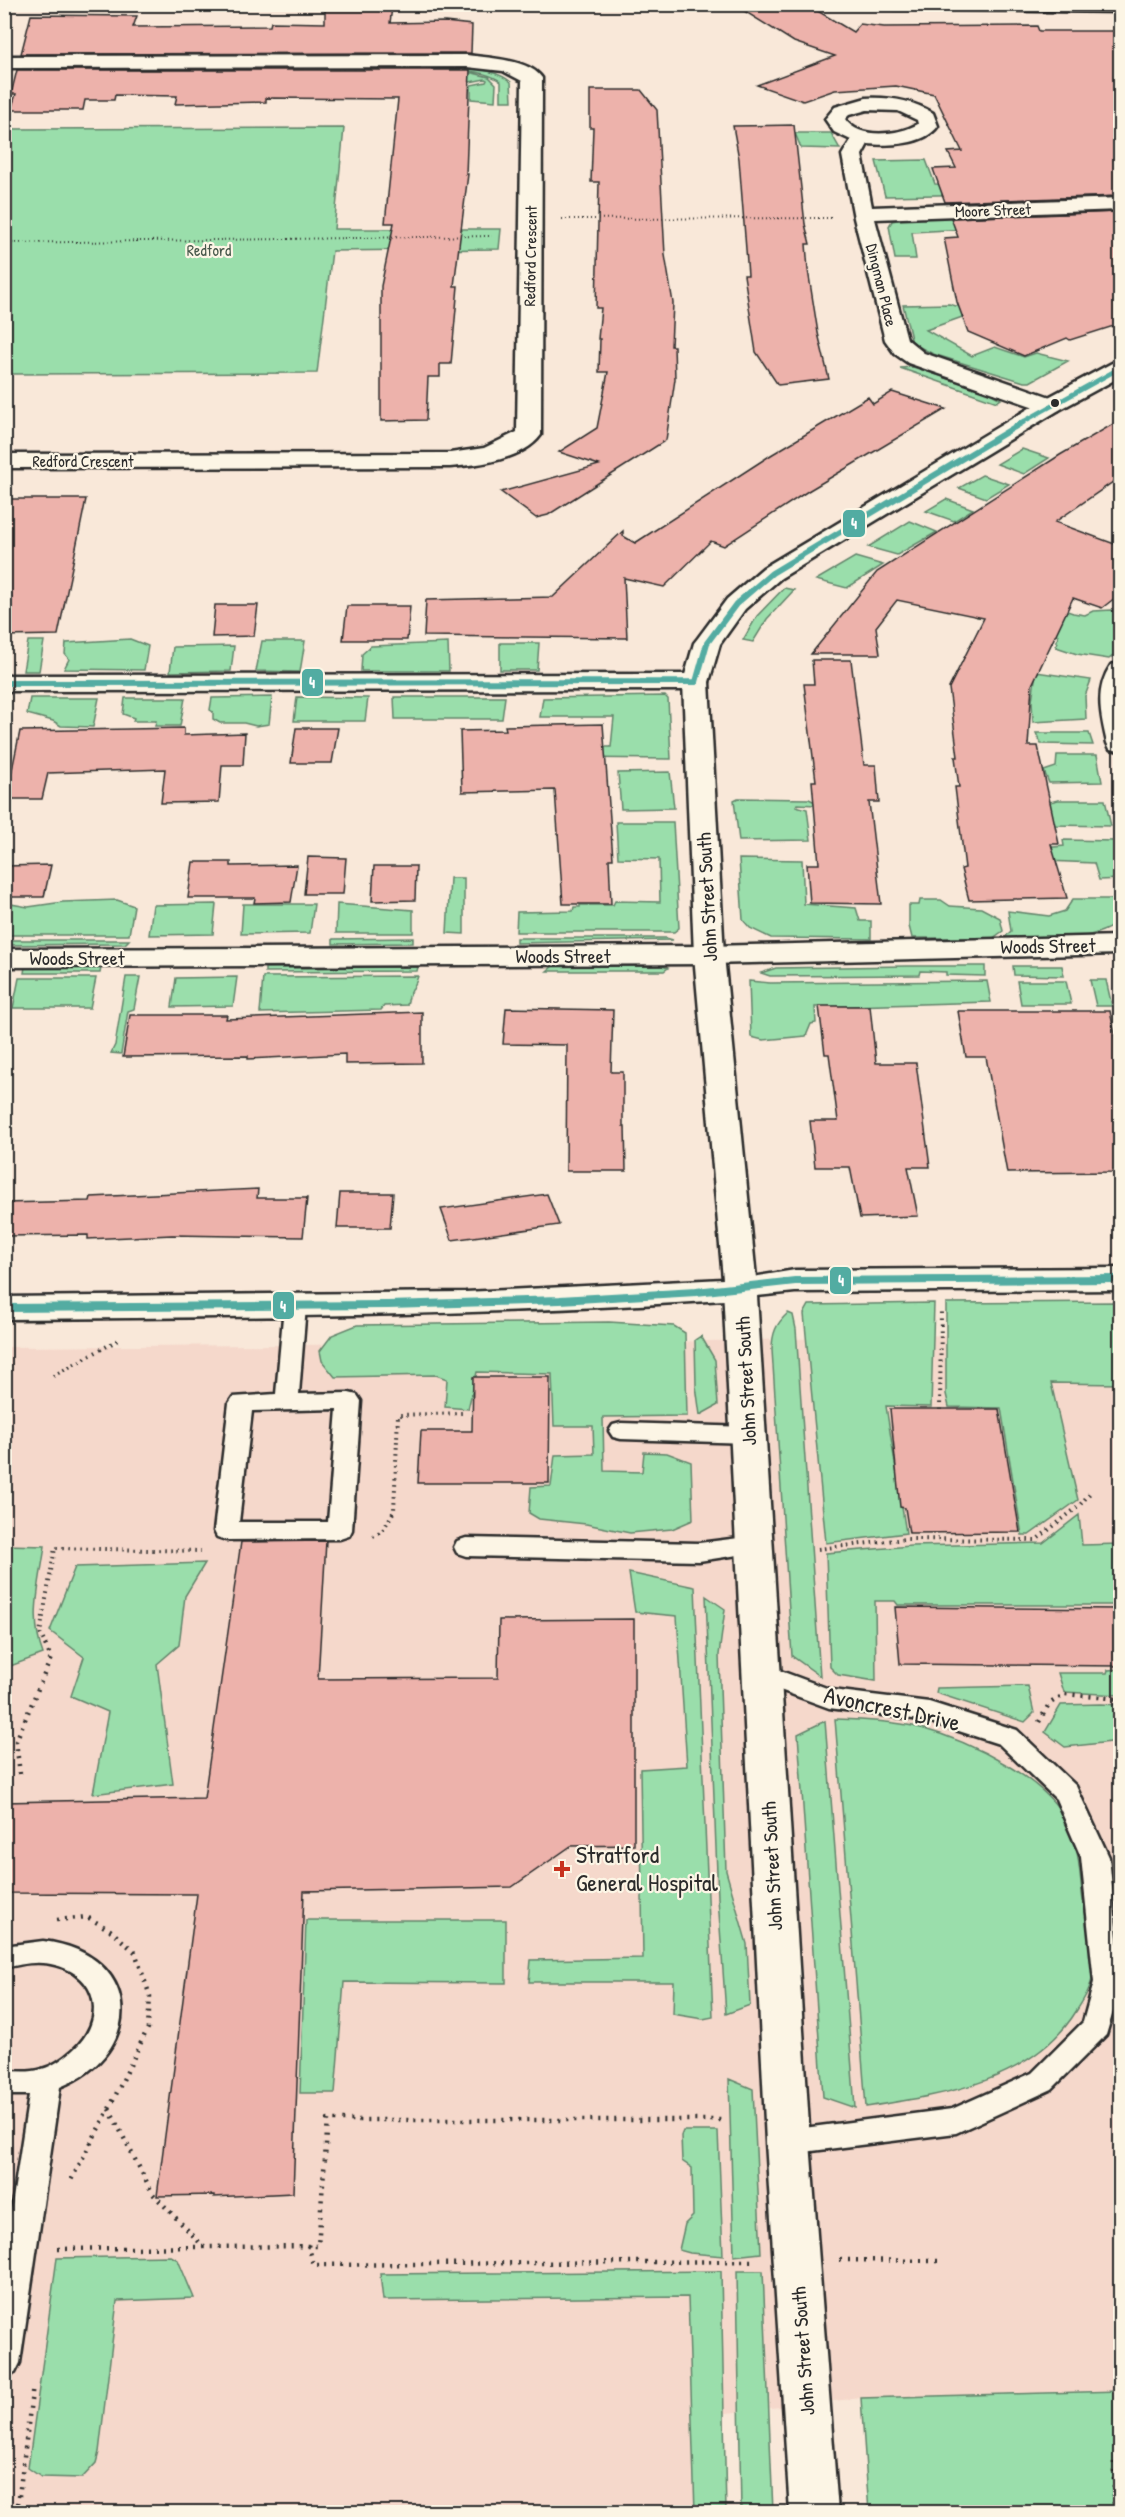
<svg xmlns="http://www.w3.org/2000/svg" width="1125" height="2517" viewBox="0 0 1125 2517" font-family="'Patrick Hand',sans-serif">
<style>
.built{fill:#f5d8cb}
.green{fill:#9adeab;stroke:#62846b;stroke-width:1.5}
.building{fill:#edb2ab;stroke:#2b2b2b;stroke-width:1.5}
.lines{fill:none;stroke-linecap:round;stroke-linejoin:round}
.service-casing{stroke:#2b2b2b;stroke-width:5}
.minor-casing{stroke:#2b2b2b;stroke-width:5}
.tertiary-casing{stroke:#2b2b2b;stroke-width:5}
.path-far2{stroke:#2b2b2b;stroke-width:2;stroke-dasharray:1 3;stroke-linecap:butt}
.path-far1{stroke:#2b2b2b;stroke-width:4;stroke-dasharray:1.5 4.5;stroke-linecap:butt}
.path{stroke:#2b2b2b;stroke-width:4.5;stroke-dasharray:2 6;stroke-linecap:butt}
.service{fill:#fcf5e5;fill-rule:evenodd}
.minor{fill:#fcf5e5;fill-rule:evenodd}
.tertiary{fill:#fcf5e5;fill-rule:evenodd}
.bus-1-far2-casing{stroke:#fcf5e5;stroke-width:8}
.bus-1-far1-casing{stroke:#fcf5e5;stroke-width:10}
.bus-1-casing{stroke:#fcf5e5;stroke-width:12}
.bus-1-far2{stroke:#52aca2;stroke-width:4.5}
.bus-1-far1{stroke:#52aca2;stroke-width:6}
.bus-1{stroke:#52aca2;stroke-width:8}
.bus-dot{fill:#2b2b2b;stroke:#fcf5e5;stroke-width:2}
.poi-dot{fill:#c8321e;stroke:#fcf5e5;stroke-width:2}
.labels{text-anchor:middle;stroke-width:4.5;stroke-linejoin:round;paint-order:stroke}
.far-street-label{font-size:16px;fill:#2b2b2b;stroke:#fcf5e5}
.far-park-label{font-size:16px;fill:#47584b;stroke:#fcf5e5}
.street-label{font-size:20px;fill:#2b2b2b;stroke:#fcf5e5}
.near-street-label{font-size:24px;fill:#2b2b2b;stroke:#fcf5e5}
.near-poi-label{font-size:24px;fill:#2b2b2b;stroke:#fcf5e5;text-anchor:start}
.line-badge{stroke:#fcf5e5;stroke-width:2}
.badge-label{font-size:16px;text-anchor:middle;font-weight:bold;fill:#fff}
</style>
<rect width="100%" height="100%" fill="#f9e8d9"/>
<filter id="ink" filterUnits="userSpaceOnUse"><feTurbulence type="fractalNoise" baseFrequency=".0167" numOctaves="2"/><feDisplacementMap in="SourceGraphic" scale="12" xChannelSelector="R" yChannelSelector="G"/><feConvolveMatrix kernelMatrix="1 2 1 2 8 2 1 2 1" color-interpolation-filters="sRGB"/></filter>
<g filter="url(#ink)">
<path class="built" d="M1120,1331V2391L861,2398L718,2414V2512H5L4,1347L668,1342Z"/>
<path class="green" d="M364,67C403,67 482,58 511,82L512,101H501V82C479,62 394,71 363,71Z
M364,73H473L489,77L496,84L495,101L471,99V85L486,82L487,80L485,79L465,83Z
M344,128L334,229H501L499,249L332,251L317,373L5,374L4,129Z
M795,133H831L840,149L801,148Z
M926,160L935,184L985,185L988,194L885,196L876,161Z
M960,215L966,229L912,232L916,259H895L889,226L892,221L911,217Z
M949,304L956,306L996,305L926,330L972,356L995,347L1024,357L1036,353L1068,361L1030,382H1024L933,354L912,343L903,305Z
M913,367L986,391L1001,399L997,402L900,368Z
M1022,449L1049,458L1024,474L997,464Z
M982,475L1009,484L986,498L959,488Z
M946,499L973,509L954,521L926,511Z
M910,521L937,532L897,555L868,547Z
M855,557L883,565L847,588L816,580Z
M784,588L794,590L767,619L753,642L743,640L757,616Z
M1026,597L1073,613L1085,615L1093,611L1112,610L1120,614V650L1109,659L1077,654L1056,647L1058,635C1034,621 1005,618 977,617L978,602Z
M130,639L148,646L144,670L64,669L69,659L65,654L66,643Z
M28,641H44L39,671H23Z
M262,641H305L300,672L256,671Z
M448,643L449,671H361L362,654L371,646Z
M500,643H539L537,670H500Z
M234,646L231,671L170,672L173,647Z
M1036,672L1091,680L1085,696L1086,719L1033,722L1032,701Z
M665,696L668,699L671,759L574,758L576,747H611L614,717H540L543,698Z
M272,697L269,724L256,726L244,723H220L213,719V712L210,710L212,698Z
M297,697L368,698L365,721H294Z
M394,697H505L502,719H395Z
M30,698H99L93,727L61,726L53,721L27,714Z
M125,698H185L180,726H155L156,721H133L134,718L123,714Z
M1036,733H1089L1093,745L1041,744Z
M1057,755H1097L1102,782L1049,783L1044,771L1056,767Z
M670,772L674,808L621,809L618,773Z
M738,798L809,799L815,802V805L797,804L796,806L807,809L811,840L739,841L734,800Z
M1058,800H1105L1111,826L1053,825L1046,803Z
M616,822H673L679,928L674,932H516L517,912L573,911L574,907H580V905H613L615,901L660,902L659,859L618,858Z
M1063,840L1115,841L1120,865V879L1099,880L1094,863L1047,861L1043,848L1064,846Z
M739,859L802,860L804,904L856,908L860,921H871V939L771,938L750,928L743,920Z
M450,878H464V934L447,933Z
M1073,899H1120V920C1095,945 1036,938 1003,939L1011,931L1008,911L1049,916L1065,911Z
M117,900L134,906L129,935H5V903L28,907L63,902Z
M920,900H941L950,906L981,908L1000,918L1003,931L993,938H912L909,926V905H919Z
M216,904L213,934L149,935L153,905Z
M243,904H314L310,933L241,934Z
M337,904L413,910V933H336Z
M413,938V943L333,944V939Z
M516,938H666L673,940L516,943Z
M4,940H129L125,944L5,945Z
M553,966H662L668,968L664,971H547Z
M907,966H985V976L946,975V972L920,971L919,975L770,976L761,973L776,968Z
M1013,966H1062L1064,976L1014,975Z
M25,967L101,968L100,973H24Z
M418,967L417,971L265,972V968Z
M418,976C415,989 409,990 407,1005L384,1006L381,1010L260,1013L263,977Z
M126,977H140L134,1009L128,1011L121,1054L111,1053L115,1045Z
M237,977L233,1006L172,1007L176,978Z
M19,978H96L90,1008H13Z
M1090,980H1106L1112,1006H1096Z
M749,981L770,983L987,981L991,1002L815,1007L816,1023L811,1024L806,1036L763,1040L751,1037Z
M1017,981H1066L1071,1004H1021Z
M1120,1302V1384L1051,1383L1078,1500L1029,1535H1022L1001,1408L949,1407L946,1394V1303Z
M934,1303L931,1407L886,1406L906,1533L826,1543L804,1314L809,1305Z
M788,1313L793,1315L796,1329L820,1676L792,1656L772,1350C772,1333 776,1324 788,1313Z
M609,1322L674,1326L685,1333L687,1416L603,1417L604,1471L642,1472L644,1452L667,1453L691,1462L693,1520L672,1529L630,1533L586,1524L539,1519L529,1513L531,1487L551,1486L555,1455L594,1454L593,1426H554L552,1374L477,1372L468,1409L445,1407L447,1379L436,1375L335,1377L322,1361L320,1351L332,1335L357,1325Z
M701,1336L715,1360L718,1405L700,1415L696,1386L695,1340Z
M1079,1515L1082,1545L1120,1544V1605H898L895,1601H875L876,1681L838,1675L830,1667L826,1553L911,1546L1043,1543Z
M5,1545L45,1546C40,1583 29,1618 43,1654L5,1668Z
M205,1563L185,1596L179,1645L157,1664L173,1784L93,1794L108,1712L71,1696L84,1657L50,1631L75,1567Z
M629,1573L695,1587L713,2017L703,2019L673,2014L674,1982H529L531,1960L643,1958L640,1769L687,1766L677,1616L635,1612Z
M706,1596L725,1609L719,1655L726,1871L747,1944L750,2005L726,2014L718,1898Z
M1120,1669V1695L1064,1692L1058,1673H1107L1108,1670Z
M1028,1686L1034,1713L1025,1722L936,1693L937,1688Z
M1101,1704L1120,1705V1741L1065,1747L1045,1732L1061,1705Z
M835,1719C863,1720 893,1721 921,1728C969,1741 1047,1778 1069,1825C1079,1847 1080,1877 1083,1901C1087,1923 1094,1950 1093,1973C1092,1986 1084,1999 1077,2010C1033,2082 943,2095 866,2107Z
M825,1721L855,2108L823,2097L798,1734Z
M306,1920H506V1983L344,1982L335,2093H300Z
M729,2079L753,2089L761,2253L734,2256Z
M683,2131H718L723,2256L690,2253L679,2250L685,2224L693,2216L692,2168L682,2161L681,2136Z
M171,2256L178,2260L194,2298L117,2301L99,2452L96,2463L82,2478L41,2477L28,2468L57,2258Z
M721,2271L726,2512H695L688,2297L383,2300L380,2274Z
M737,2271H763L773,2512H741Z
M1120,2391V2512H869L861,2398Z"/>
<path class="building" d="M733,4H806L853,32L860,24L884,27L1037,26L1039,31H1120V196L945,202L933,169L956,168L948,152L962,151L934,94L896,86L835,90L803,101L757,85L835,56L794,42Z
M392,7L390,23L445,22L472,25L471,53L21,54L31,15L137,16L133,27L270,26L271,22L325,23V8Z
M17,70H470L466,174H468L454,286H458L451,364H440V377H428L426,420L381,421V286L394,223H385L398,99L266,98V102L175,104L177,96L115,95L114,100H85L83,110H11L16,94H11Z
M590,90H641L657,110L665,255L673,303L671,346H674L675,379L666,440L548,515L536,518L501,492L599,465L559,452L597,428L608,372H599L600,339H598L601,308H596L599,182H591L593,128H590Z
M794,125L805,224L810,244H806L808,270L818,333L829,379L778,385L756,352L744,275H748L739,159L733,126Z
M1120,212V324L1070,340L1067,338L1024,356L968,332L957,302L944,238L958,237L951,218Z
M892,392L946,409L808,491L724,546L711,541L664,587L624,578L627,638L424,636L426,600L553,597L623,531V536L635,543L771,455L868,397L873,404Z
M1120,420V477L1055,522L1120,546V594L1102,608L1073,598L1032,685L1028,746H1038L1059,844H1051L1067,898L969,900L961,869L965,868L955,787H959L955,757H958L949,688L984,618L897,600L876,627L880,654H811L877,572L1060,455Z
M4,499H86L58,635L4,636Z
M215,605H258L254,636L212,637Z
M347,606H410L407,640H343Z
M812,660H851L864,765H876L879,802H869L881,904L810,903L807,864H819L812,781H816L804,684H814Z
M603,724L613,859H609L611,904H563L555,790L462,792L460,731L506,730L505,726Z
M184,728V735L245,733L243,765H222L219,802L161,803L165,769L48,773L42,799H6L20,731Z
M296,728H338L332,763H291Z
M308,857L346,858L343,894H304Z
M193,862H231V866L297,865L291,902L254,903L255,898H188Z
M51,865L44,897H4V866Z
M374,866H416L415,900L372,901Z
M819,1006H870L876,1063H916L930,1167H908L918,1216L860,1218L850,1167H815L810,1121H838L829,1054H825Z
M506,1008L613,1010L611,1072H623V1126H625L626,1171H566L567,1045L503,1044Z
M958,1011H1110L1120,1059V1172L1007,1173L986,1057H966Z
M422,1012V1063L345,1064V1054L248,1059V1056L123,1057L130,1015H227L226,1019Z
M258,1189L257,1198H307L303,1237L172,1235L88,1239V1235L4,1236V1203L90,1201L91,1197Z
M340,1193H393L390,1228H337Z
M547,1194L559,1225L452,1240L441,1209Z
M473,1377H550L549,1483H418L421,1431H472Z
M890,1409H999L1020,1532L909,1533L905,1508L900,1507Z
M326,1541L318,1679L498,1678L499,1620L634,1619V1845L571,1846L512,1887L304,1891L293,2193L214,2197V2195L157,2196L197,1894L4,1893V1802L204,1798L241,1542Z
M895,1607L1120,1609V1666L900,1664Z"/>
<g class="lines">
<g class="service-casing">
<path id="service" d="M295,1299L303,1301L306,1306L299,1394L349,1393L357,1395L361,1401L352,1530L349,1536L340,1539L226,1540L217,1537L214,1531L229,1403L233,1397L276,1394L284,1306L287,1301ZM337,1409L328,1522H239L252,1411Z
M621,1423L749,1427L757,1429L761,1435L757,1441L749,1443L621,1439L613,1437L609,1431L613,1425Z
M755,1536L764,1539L767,1545L764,1551L699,1561L466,1556L457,1553L454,1547L457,1541L466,1538L699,1543Z
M762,1664L832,1690L929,1702L1017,1730L1076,1786L1109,1857L1120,1967V1988L1106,2035L1052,2089L956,2133L788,2154L778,2151L773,2142L778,2133L788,2130L952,2109L1032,2073L1083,2022L1094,1982L1081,1857L1056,1799L999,1744L928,1721L829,1708L753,1680L749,1673L753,1666Z
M43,1941C142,1953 147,2052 60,2087L20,2363L15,2373L4,2377V2257L29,2095H4V2071C17,2071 30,2073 42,2069C53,2066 64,2058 73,2050C106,2021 100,1976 55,1965C38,1960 21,1964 4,1968V1946Z"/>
</g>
<g class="minor-casing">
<path id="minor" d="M886,4H1120V12L895,9Z
M467,55C488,58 529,59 542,78L541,435C523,460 478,465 450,467L4,468V454L450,453L484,448L517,432L522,81L503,71L467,67L4,68V56Z
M866,98C890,97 912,100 933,113L938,126C925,145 888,146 868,144L862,155L872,207L1120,198V210L875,219L907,339L924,353L1059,400L1062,405L1059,410L1051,412L1043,410L908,363L895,354L885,340L854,218L842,155L851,140L834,132L825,119L835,107ZM867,110L898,111L917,120L918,124C899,135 859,140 845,119L849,115Z
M1120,663V751L1110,749L1107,743C1101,716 1094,690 1111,665Z
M696,674L705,676L709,682L705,688L696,690L4,691V675Z
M1120,936V954L709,964L4,967V949L709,946Z
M1120,1268V1290L795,1292L757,1296L810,2142L838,2512H790L766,2142L723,1288L728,1281L795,1270Z"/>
</g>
<g class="tertiary-casing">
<path id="tertiary" d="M1120,361V377L1059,410L781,578L745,609L720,644L709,682L724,955L757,1288L752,1295L740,1299C495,1316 250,1317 4,1319V1297L465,1292L723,1279L694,955L683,682L694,643L698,638L727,599L763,568L1043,400L1112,363Z"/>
</g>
<path class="path-far2" d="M562,219L834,218
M4,243L492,236"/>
<path class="path-far1" d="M53,1376L118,1340
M940,1410L941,1311
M373,1536L383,1530L394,1511L398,1415L464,1413
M818,1549L905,1539L1036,1540L1079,1506L1090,1493
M46,1646L40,1633L55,1548L201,1551"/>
<path class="path" d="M1039,1722L1049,1704L1065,1694L1120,1699
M20,1774L16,1741L51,1658L45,1644
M57,1920L87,1917L110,1930L135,1952L150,1996L148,2028L109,2109L70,2182
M109,2109L153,2194L204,2247L318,2246L328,2120H726
M308,2245L314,2265L752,2261
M58,2249L203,2247
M840,2260L938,2261
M17,2512L33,2385
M1114,2512V2461H1120"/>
<use href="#service" class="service"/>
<use href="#minor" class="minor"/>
<use href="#tertiary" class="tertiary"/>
<g class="bus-1-far2-casing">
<path id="bus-1-far2" d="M1021,423L1120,368"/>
</g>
<g class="bus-1-far1-casing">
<path id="bus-1-far1" d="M4,683L696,682L707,643L736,604L772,573L1023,422"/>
</g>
<g class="bus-1-casing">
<path id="bus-1" d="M4,1308L388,1305L560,1300L696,1292L795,1281L1120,1279"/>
</g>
<use href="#bus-1-far2" class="bus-1-far2"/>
<use href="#bus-1-far1" class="bus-1-far1"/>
<use href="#bus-1" class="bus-1"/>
</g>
</g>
<circle class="bus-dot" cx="1055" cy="403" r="5"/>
<path class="poi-dot" d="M559 1860h6v6h6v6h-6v6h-6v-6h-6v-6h6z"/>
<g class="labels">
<g class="far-street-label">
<text transform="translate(993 210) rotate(-2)" y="6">Moore Street</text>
<text transform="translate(530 256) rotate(-89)" y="6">Redford Crescent</text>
<text transform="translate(882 285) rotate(76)" y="6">Dingman Place</text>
<text x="83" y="467">Redford Crescent</text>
</g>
<g class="far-park-label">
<text x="209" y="256">Redford</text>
</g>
<g class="street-label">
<text transform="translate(707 897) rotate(-93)" y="7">John Street South</text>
<text transform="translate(1048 946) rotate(-1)" y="7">Woods Street</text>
<text x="563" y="963">Woods Street</text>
<text x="77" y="965">Woods Street</text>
<text transform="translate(746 1381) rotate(-93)" y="7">John Street South</text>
<text transform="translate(772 1866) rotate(-93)" y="7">John Street South</text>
<text transform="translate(803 2351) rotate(-94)" y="7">John Street South</text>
</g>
<g class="near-street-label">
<text transform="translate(892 1709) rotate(12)" y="8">Avoncrest Drive</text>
</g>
<g class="near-poi-label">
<text x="576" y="1863">Stratford<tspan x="576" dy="28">General Hospital</tspan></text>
</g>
</g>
<g class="line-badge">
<rect x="842" y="509" width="24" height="29" rx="6" fill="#52aca2"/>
<rect x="301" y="668" width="23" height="29" rx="6" fill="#52aca2"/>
<rect x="829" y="1266" width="23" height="29" rx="6" fill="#52aca2"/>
<rect x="272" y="1291" width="23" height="29" rx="6" fill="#52aca2"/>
</g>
<g class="badge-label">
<text x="854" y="529">4</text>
<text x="312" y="688">4</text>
<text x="841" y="1286">4</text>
<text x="283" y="1312">4</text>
</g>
<rect width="1125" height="2517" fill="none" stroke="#fcf5e5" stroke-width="24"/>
<rect x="12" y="12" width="1101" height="2493" fill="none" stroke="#2b2b2b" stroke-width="2" filter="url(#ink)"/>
</svg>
